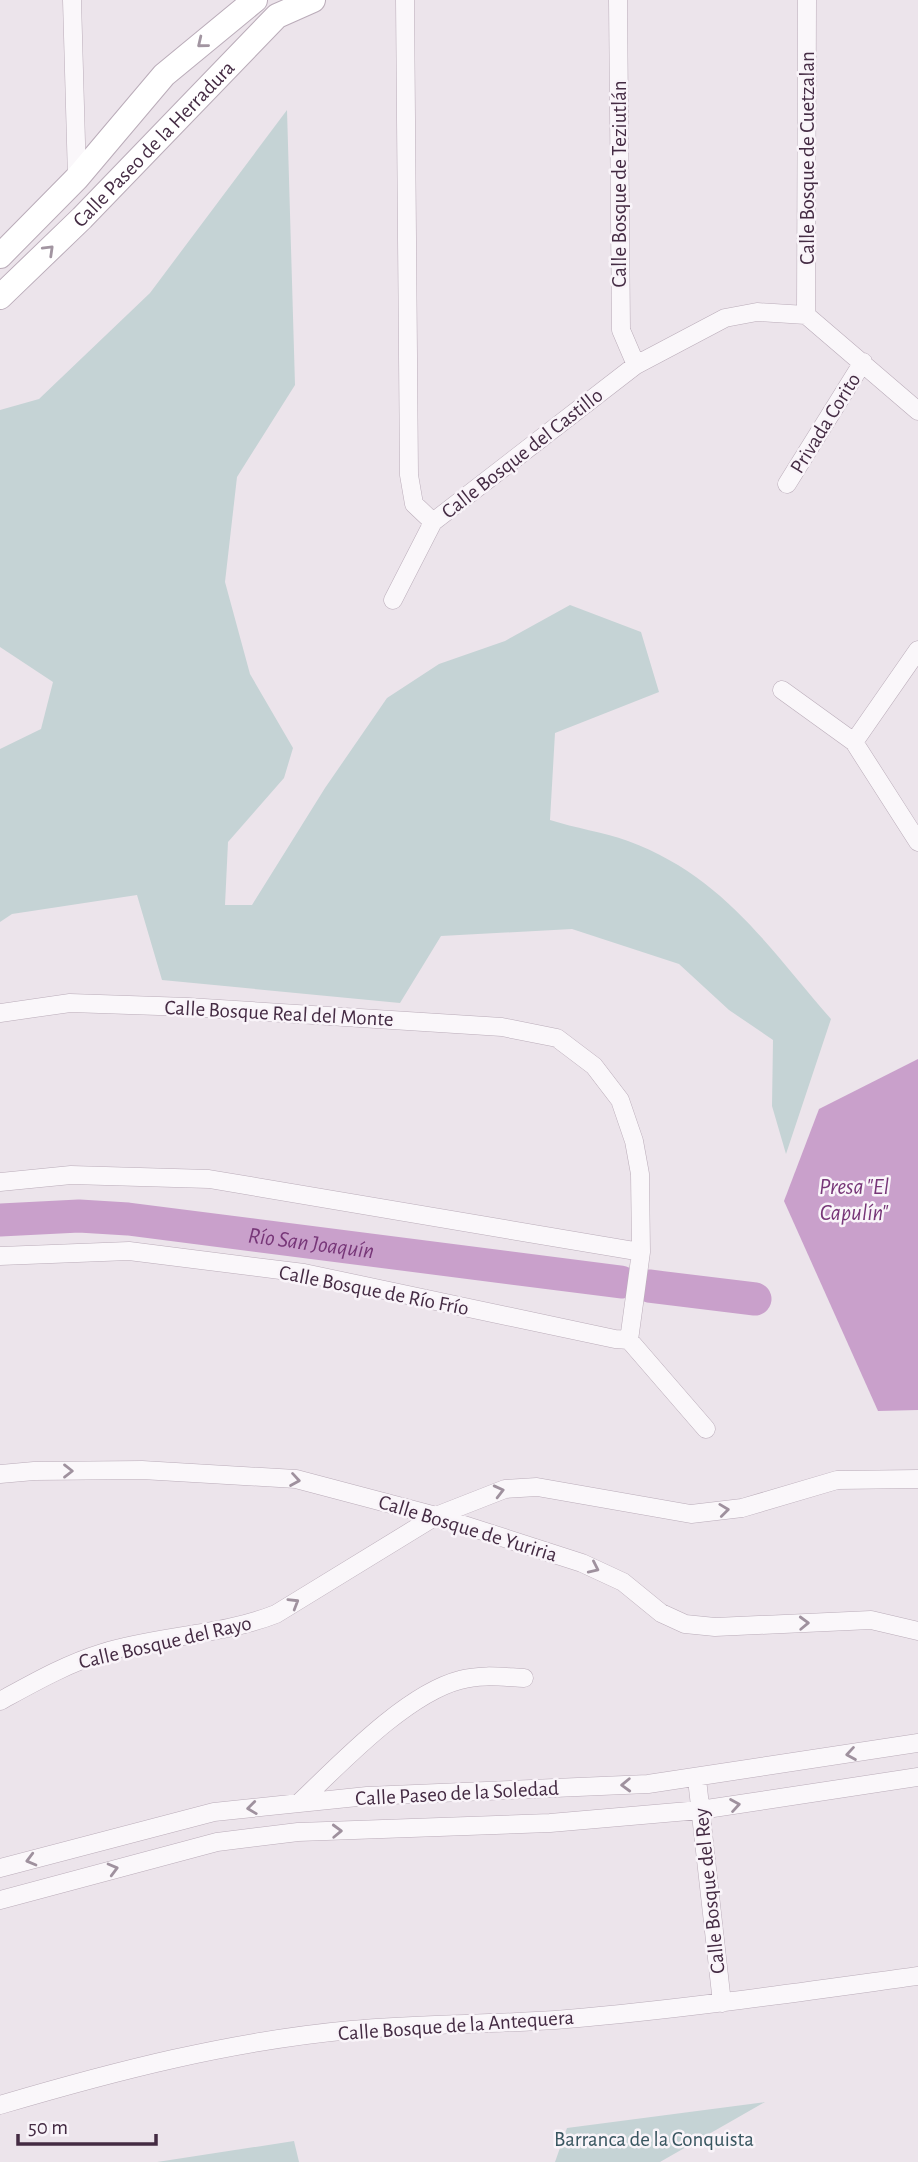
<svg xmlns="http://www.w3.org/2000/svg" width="918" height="2162" viewBox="0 0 918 2162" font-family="'Alegreya Sans',sans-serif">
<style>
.green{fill:#c5d3d5}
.water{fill:#c9a0cb}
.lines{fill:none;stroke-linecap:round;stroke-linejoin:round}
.river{stroke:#c9a0cb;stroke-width:33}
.minor-casing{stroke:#baacb9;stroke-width:19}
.secondary-casing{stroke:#baacb9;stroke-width:26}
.minor{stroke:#faf7fa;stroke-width:18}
.secondary{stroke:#fff;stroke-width:24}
.oneway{stroke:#a295a1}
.oneway2{stroke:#9f919e}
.labels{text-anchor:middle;stroke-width:5;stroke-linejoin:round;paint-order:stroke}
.street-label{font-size:21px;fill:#442b43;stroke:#f9f4f9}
.park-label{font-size:21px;fill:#395660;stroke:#f9f4f9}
.water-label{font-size:23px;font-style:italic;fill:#773678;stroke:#f9f4f9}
</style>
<rect width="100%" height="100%" fill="#ece4eb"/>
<path class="green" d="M287,110L295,385L237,477L225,582L250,674L293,748L284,778L228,842L225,905H252L325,788L387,698L439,664L505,641L570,605L641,632L659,692L555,733L550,820C575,828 603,832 628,841C723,876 768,947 831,1019L786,1154L772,1106L773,1040L729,1010L679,964L572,929L441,936L400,1003L162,980L137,895L12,914L0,922V749L41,729L53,682L0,647V410L39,399L150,293Z
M765,2102L660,2162H555L567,2128Z
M294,2141L299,2162H157Z"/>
<path class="water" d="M918,1059V1410L878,1411L784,1201L819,1109Z"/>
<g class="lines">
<g class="river">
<path id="s1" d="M0,1220L79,1216L128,1219L621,1282"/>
<path d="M649,1286L755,1299"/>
</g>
<g class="minor-casing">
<path id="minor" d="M72,0L77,178
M405,0L409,475L414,504L433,522
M618,0L621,330L636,365
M806,315L807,0
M787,484L863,362
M393,600L433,522L636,365L725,318L757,312L806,315L918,411
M782,690L854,742L918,842
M854,742L918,650
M0,1013L70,1003L188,1007L502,1027L557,1038L594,1066L620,1100L634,1141L640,1174L641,1252L629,1340
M0,1182L71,1175L209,1179L641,1252
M0,1256L129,1251L304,1273L615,1339L629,1340L706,1429
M0,1474L34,1471L142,1470L296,1479L436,1516L582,1563L623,1582L661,1613L685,1624L715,1627L871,1620L918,1631
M0,1701C33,1683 66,1664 102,1653C160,1635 220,1636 276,1614L436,1516L505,1489L537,1487L691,1514L742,1508L837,1480L918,1479
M697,1779L722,2003
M300,1802C341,1763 406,1694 460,1680C481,1674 503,1677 524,1678
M0,1868L214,1812L367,1796L648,1784L918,1743
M0,1900L217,1842L298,1832L550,1823L700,1810L918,1777
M0,2105C115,2071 231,2041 351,2030C422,2023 495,2025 567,2019C684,2009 801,1992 918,1976"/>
</g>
<g class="secondary-casing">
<g id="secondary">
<path d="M0,256L77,178L164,75L255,0"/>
<path id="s2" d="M0,297L82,218L277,16L313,0"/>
</g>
</g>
<use href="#minor" class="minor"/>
<use href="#secondary" class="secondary"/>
</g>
<defs><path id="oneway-chevron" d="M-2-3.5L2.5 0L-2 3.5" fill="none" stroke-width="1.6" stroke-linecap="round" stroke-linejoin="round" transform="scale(1.75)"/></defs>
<g class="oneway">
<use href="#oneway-chevron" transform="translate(202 43) rotate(141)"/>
<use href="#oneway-chevron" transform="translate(49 250) rotate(-44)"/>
</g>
<g class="oneway2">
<use href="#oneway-chevron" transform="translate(68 1471)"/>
<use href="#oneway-chevron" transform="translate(295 1480) rotate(9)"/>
<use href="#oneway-chevron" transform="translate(499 1491) rotate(-14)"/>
<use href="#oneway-chevron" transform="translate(724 1510) rotate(-7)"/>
<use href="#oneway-chevron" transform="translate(594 1568) rotate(25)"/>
<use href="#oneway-chevron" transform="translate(294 1603) rotate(-31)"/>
<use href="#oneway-chevron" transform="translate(804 1623) rotate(-2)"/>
<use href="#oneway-chevron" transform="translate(851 1754) rotate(171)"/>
<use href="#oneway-chevron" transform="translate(626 1785) rotate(178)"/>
<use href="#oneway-chevron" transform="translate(735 1805) rotate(-9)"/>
<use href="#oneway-chevron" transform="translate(252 1808) rotate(173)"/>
<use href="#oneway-chevron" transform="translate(337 1831) rotate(-2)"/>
<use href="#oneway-chevron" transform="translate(31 1860) rotate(165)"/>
<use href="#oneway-chevron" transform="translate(113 1869) rotate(-15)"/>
</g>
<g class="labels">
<g class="street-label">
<text dy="7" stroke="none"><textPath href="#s2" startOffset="217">Calle Paseo de la Herradura</textPath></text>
<text transform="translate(807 158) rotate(-90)" y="7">Calle Bosque de Cuetzalan</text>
<text transform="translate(619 184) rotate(-90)" y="7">Calle Bosque de Teziutlán</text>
<text transform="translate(825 423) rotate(-58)" y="7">Privada Corito</text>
<text transform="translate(522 453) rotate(-38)" y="7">Calle Bosque del Castillo</text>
<text transform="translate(279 1013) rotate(3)" y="7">Calle Bosque Real del Monte</text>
<text transform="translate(374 1290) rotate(11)" y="7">Calle Bosque de Río Frío</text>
<text transform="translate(468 1528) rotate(17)" y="7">Calle Bosque de Yuriria</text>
<text transform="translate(165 1642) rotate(-13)" y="7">Calle Bosque del Rayo</text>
<text transform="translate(457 1793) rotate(-3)" y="7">Calle Paseo de la Soledad</text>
<text transform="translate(709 1891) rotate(-96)" y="7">Calle Bosque del Rey</text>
<text transform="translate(456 2025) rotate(-4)" y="7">Calle Bosque de la Antequera</text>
</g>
<g class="park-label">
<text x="654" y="2146">Barranca de la Conquista</text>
</g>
<g class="water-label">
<text x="854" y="1194">Presa "El<tspan x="854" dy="26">Capulín"</tspan></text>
<text dy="8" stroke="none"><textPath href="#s1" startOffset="313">Río San Joaquín</textPath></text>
</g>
</g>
<path d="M18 2134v10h138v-10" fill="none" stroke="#442b43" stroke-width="3.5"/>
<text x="28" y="2134" font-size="21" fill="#442b43" stroke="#f9f4f9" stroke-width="5" paint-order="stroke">50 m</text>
</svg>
